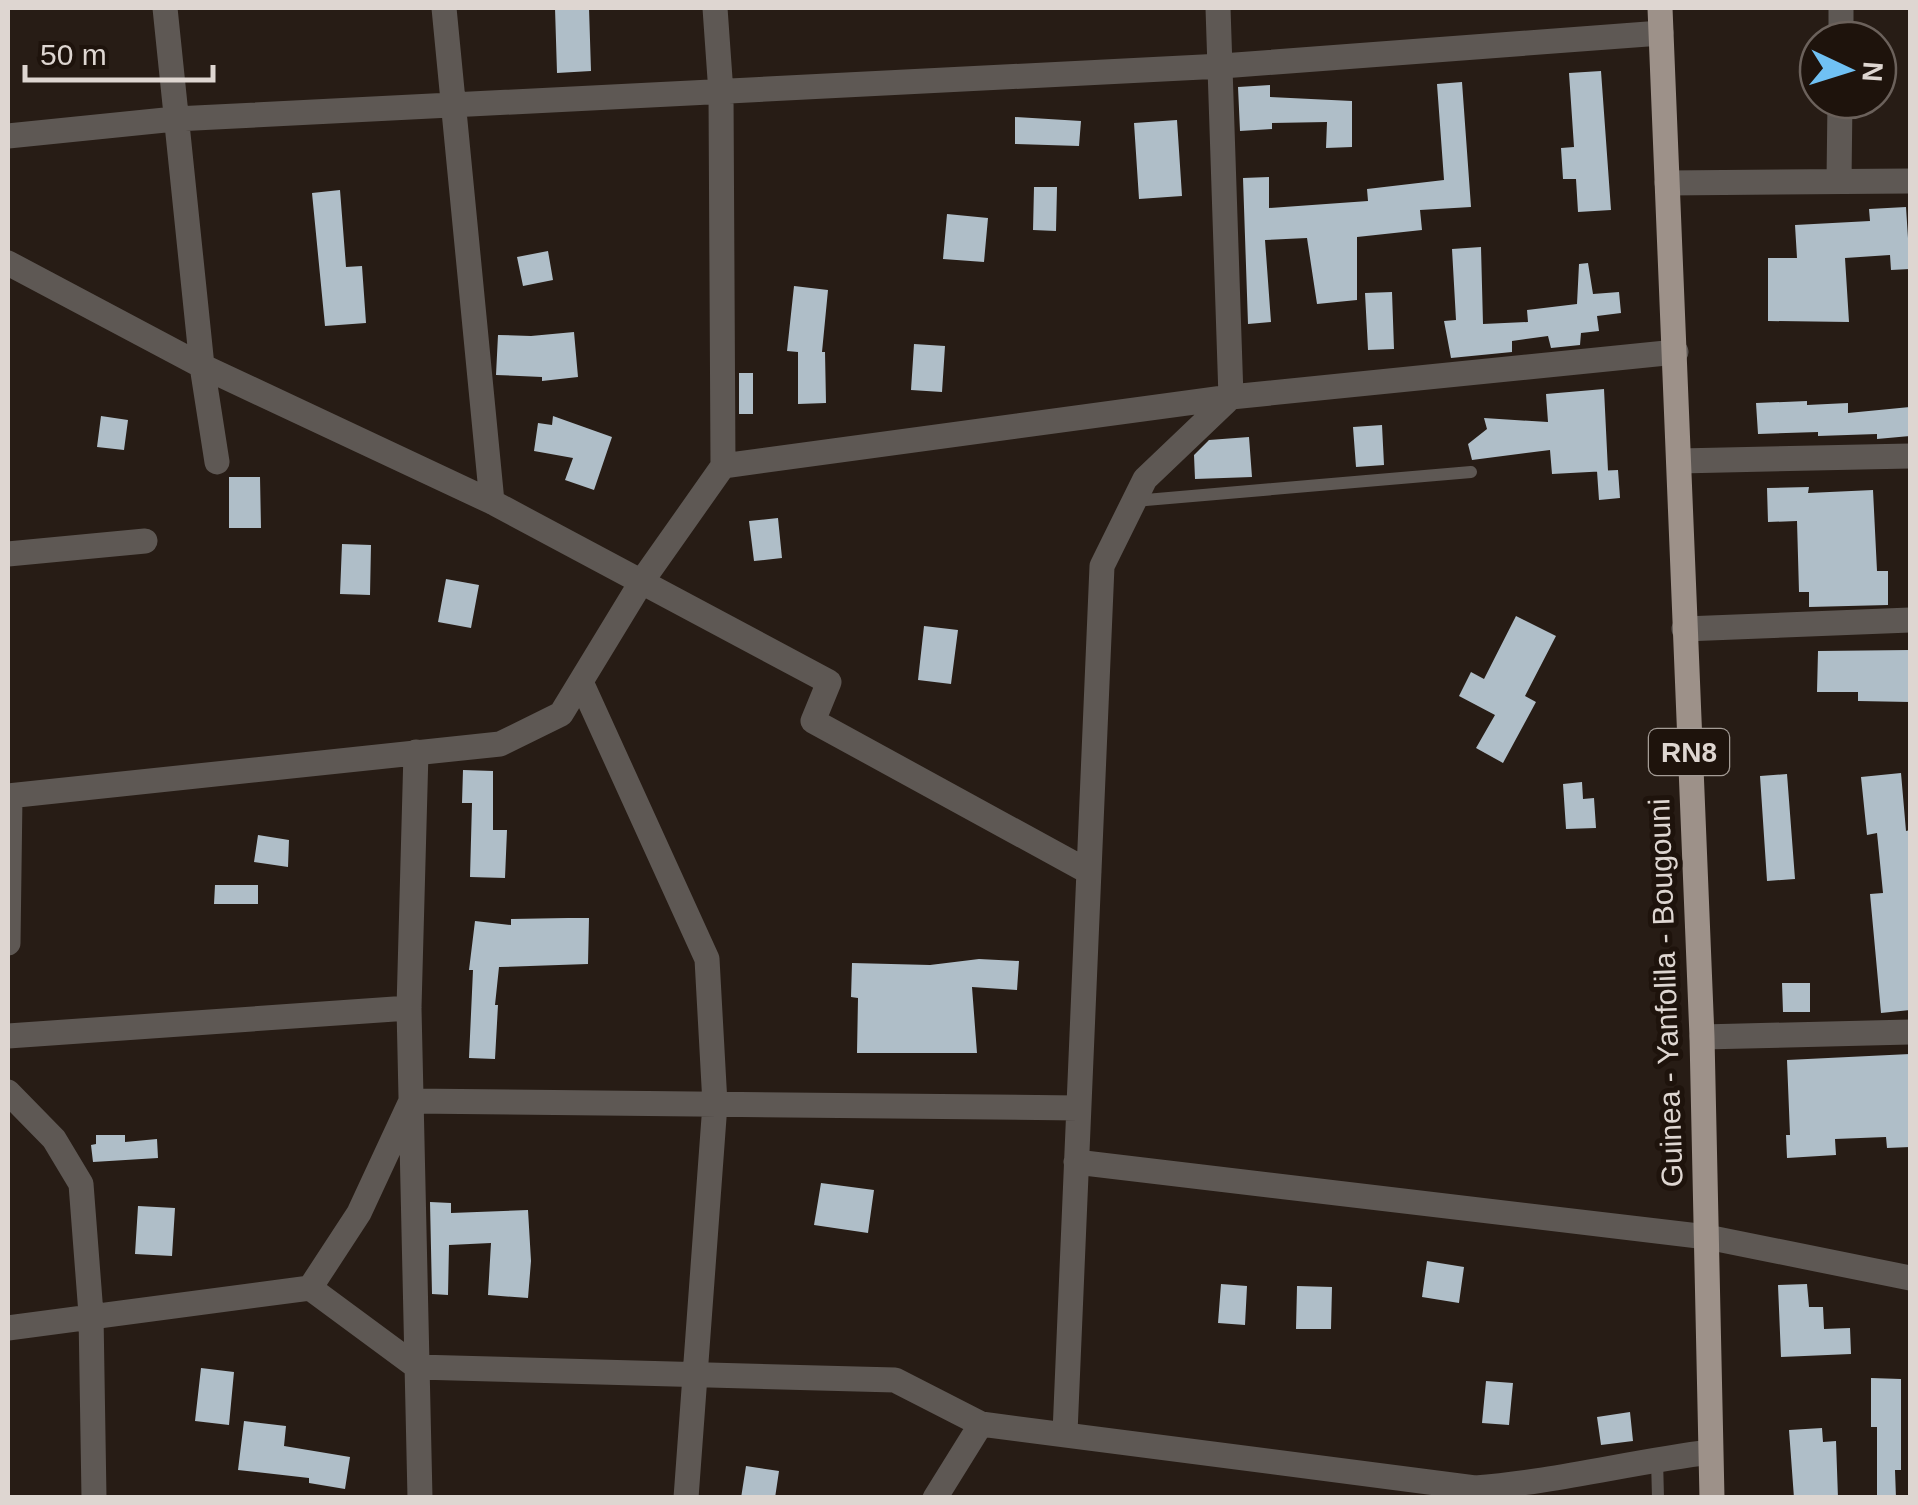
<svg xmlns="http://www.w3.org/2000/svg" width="1918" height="1505" viewBox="0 0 1918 1505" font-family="Helvetica,sans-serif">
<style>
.building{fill:#afbec8}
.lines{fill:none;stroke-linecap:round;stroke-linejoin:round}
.service{stroke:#5e5854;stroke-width:12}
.minor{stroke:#5e5854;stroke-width:25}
.primary{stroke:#9d9189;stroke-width:25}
.labels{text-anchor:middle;stroke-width:10;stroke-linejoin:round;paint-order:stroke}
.shield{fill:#1e130c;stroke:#a49c96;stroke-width:2.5}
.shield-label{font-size:28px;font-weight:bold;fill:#ded6d1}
.street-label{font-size:30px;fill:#ded6d1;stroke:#1e130c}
</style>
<rect width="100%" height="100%" fill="#271c15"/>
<path class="building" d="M555,8H589L591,71L557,73Z
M1601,71L1611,210L1578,212L1576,179H1563L1561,148L1574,147L1569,73Z
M1462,82L1471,207L1420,210L1422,230L1357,237V300L1317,304L1307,238L1265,240L1271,322L1248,324L1243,178L1269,177V208L1368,201L1367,189L1444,180L1437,84Z
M1270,85V97L1352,101V147L1326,148L1327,122L1272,123V129L1240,131L1238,87Z
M1015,117L1081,121L1079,146L1015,144Z
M1177,120L1182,196L1139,199L1134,123Z
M1034,187H1057L1056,231L1033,230Z
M340,190L346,267L362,266L366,323L325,326L312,193Z
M1906,207L1910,269L1891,270L1890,255L1845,258L1849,322L1768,321V258H1797L1795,225L1870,221L1869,209Z
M947,214L988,218L984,262L943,259Z
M1481,247L1483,324L1528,322L1527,310L1577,304L1579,264L1588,263L1593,294L1619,292L1621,313L1597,316L1599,331L1581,333L1580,345L1551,348L1548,336L1512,341V352L1451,358L1444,321L1456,320L1452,249Z
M548,251L553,280L523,286L517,257Z
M794,286L828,290L822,352H825L826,403L798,404V352L787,351Z
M1392,292L1394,349L1368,350L1365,293Z
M574,332L578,377L542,381V377L496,375L498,335L531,336Z
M914,344L945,346L942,392L911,390Z
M739,373H753V414H739Z
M1604,389L1608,471L1552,474L1550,450L1472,460L1468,444L1487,429L1484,418L1548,422L1546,394Z
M1807,401V405L1848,403V413L1910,407V436L1877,439V434L1818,436V432L1758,434L1756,403Z
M101,416L128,420L124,450L97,447Z
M553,416L612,437L594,490L565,480L573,458L534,451L538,423L552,425Z
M1382,425L1384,465L1356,467L1353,427Z
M1249,437L1252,477L1195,479L1194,455L1209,440Z
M1618,470L1620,498L1599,500L1597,471Z
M229,477H260L261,528H229Z
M1809,487L1808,493L1873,490L1877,571H1888V605L1809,607V592H1799L1797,521L1768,522L1767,488Z
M778,518L782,558L754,561L749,521Z
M342,544L371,545L370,595L340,594Z
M446,579L479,585L471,628L438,622Z
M1516,616L1556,636L1525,696L1536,702L1503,763L1476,748L1495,715L1459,696L1471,672L1484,679Z
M924,626L958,630L951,684L918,680Z
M1910,650V702L1858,701V692H1817L1818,651Z
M463,770L493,771V830H507L505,878L470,877L472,803H462Z
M1901,773L1906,831L1910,830V1010L1881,1013L1870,894L1883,893L1877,833L1867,835L1861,777Z
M1787,774L1795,879L1767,881L1760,776Z
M1582,782L1583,799L1594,798L1596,828L1566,829L1563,784Z
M258,835L289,840L288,867L254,862Z
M215,885H258V904H214Z
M568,918H589L588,964L499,967L495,1005H498L495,1059L469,1058L473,970H469L475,921L511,925V919Z
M979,959L1019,961L1017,990L972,987L977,1053H857L858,998L851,997L852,963L930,965Z
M1782,983H1810V1012H1783Z
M1910,1054V1147L1887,1148L1886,1137L1835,1139L1836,1155L1787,1158L1786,1135H1790L1787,1060Z
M96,1135H125V1142L157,1139L158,1158L93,1162L91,1145L96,1144Z
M821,1183L874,1190L868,1233L814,1225Z
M430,1202L451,1203V1213L528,1210L531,1261L528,1298L488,1295L491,1243L449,1245L448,1295L432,1294Z
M138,1206L175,1208L172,1256L135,1254Z
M1427,1261L1464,1267L1459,1303L1422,1297Z
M1221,1284L1247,1286L1245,1325L1218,1323Z
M1807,1284L1809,1307H1823L1824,1329L1850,1328L1851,1354L1781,1357L1778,1285Z
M1297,1286L1332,1287L1331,1329H1296Z
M201,1368L234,1372L229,1425L195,1421Z
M1871,1378L1901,1379V1470H1895L1896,1498H1877V1427H1871Z
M1486,1381L1513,1383L1509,1425L1482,1423Z
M1630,1412L1633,1441L1601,1445L1597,1417Z
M244,1421L286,1426L284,1446L350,1457L345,1489L309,1483V1478L238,1470Z
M1822,1428L1823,1442L1836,1441L1838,1498H1794L1789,1430Z
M746,1466L779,1471L775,1498H741Z"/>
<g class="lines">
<path class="service" d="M1134,501L1471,472
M1657,1459L1658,1498"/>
<path class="minor" d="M165,8L202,366L217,462
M444,8L492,502
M1841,40V8
M8,136L175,119L1222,66L1661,33
M1839,181L1840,100
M1667,183L1910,181
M8,263L202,366L492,502L829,682L813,721L1089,872
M1679,461L1910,456
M723,466L1231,397L1676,352
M8,554L145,541
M1684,629L1910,620
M581,682L707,959L715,1104L686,1498
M416,752L409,1008L420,1498
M8,796L500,744L561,714L642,581L723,466L721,93L715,8
M8,943L10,796
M8,1036L409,1008
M1702,1037L1910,1032
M8,1092L54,1139L81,1184L91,1314L94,1498
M1076,1162L1707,1237L1910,1278
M310,1288L417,1367L895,1380L981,1424
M8,1328L310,1288L359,1213L411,1101L1078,1108
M1065,1433L1102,566L1145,479L1231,397L1218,8
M935,1498L981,1424L1475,1488C1554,1482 1631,1462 1710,1452"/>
<path class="primary" d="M1660,8L1702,1037L1712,1498"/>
</g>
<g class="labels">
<rect class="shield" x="1649" y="729" width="80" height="46" rx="8"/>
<g class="shield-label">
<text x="1689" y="762">RN8</text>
</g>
<g class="street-label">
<text transform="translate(1666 993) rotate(-92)" y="10">Guinea - Yanfolila - Bougouni</text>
</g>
</g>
<rect width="1918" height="1505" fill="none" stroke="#ded6d1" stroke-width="20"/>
<g transform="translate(1848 70) rotate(94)"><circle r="48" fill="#1e130c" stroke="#6b615b" stroke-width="2.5"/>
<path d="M0-8L18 38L0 25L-18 38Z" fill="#70c1f4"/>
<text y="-15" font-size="28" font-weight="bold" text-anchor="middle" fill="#ded6d1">N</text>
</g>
<path d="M25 65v15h188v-15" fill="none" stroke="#ded6d1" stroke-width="5"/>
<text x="40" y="65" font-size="30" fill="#ded6d1" stroke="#1e130c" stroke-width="8" paint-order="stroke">50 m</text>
</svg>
